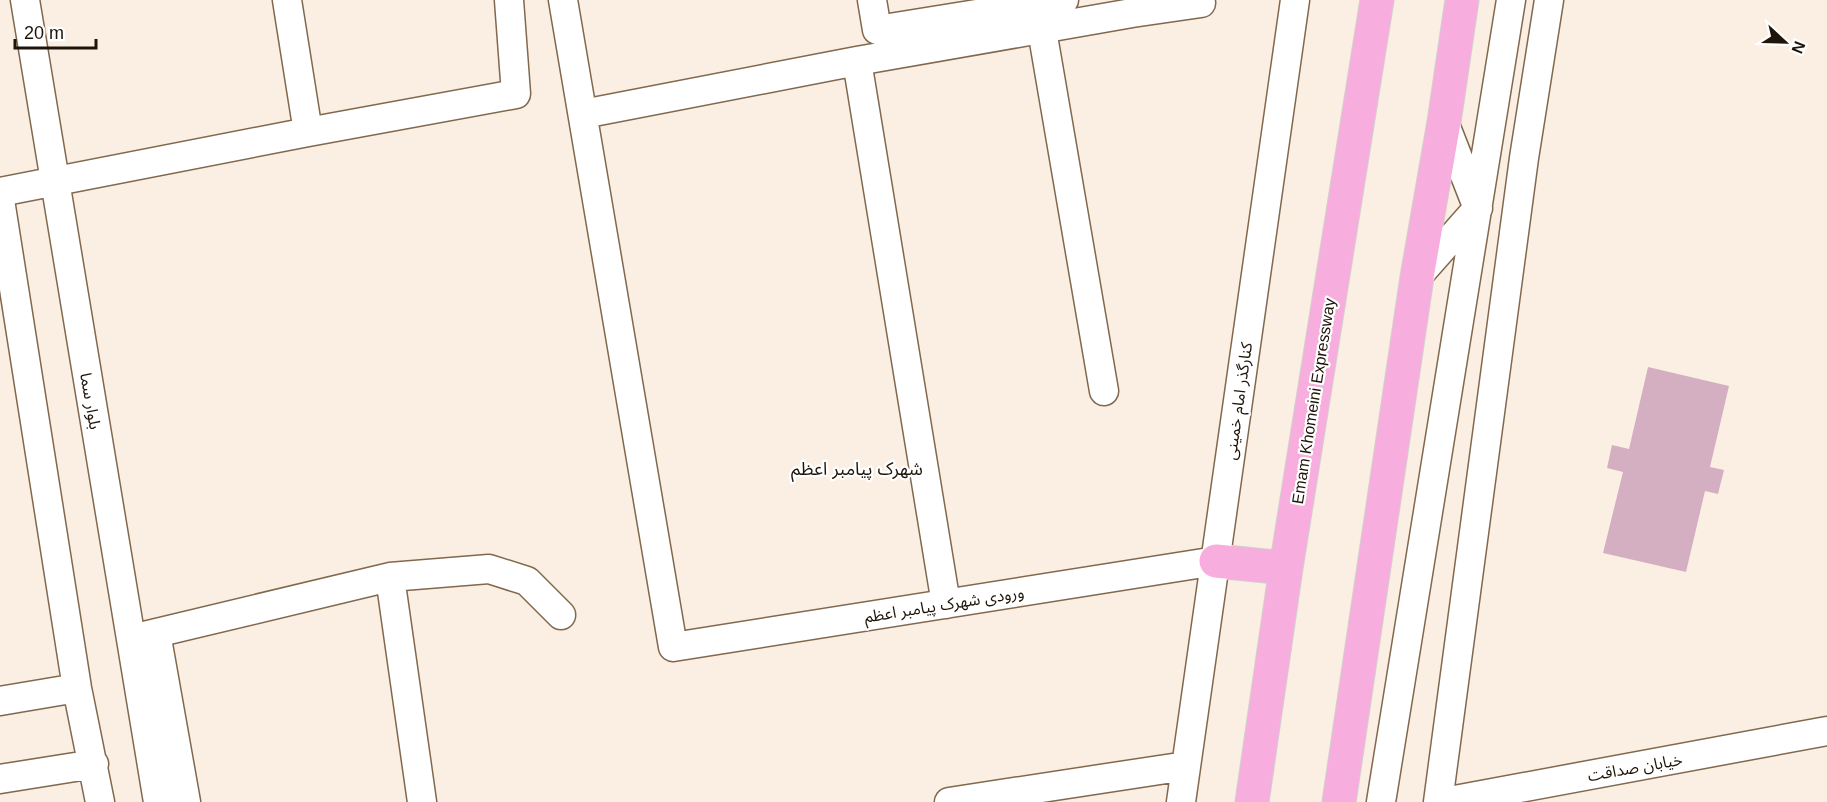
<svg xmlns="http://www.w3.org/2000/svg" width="1827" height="802" viewBox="0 0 1827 802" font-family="Helvetica,'Noto Sans Arabic',sans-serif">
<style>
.building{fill:#d4afc2}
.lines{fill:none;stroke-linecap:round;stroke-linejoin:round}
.minor-casing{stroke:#81684e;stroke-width:31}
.highway-casing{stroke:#d2d0ce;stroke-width:35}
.minor{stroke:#fff;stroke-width:28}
.highway{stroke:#f7addd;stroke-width:33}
.labels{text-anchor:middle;stroke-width:4.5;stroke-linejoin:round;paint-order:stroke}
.street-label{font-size:16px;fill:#1e1409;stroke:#fff}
.neighbourhood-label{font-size:18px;fill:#1e1409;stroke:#fff}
</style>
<rect width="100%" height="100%" fill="#fbefe3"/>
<path class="building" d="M1648,367L1729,386L1710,467L1724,470L1718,494L1705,491L1686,572L1603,553L1623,472L1607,468L1612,445L1629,449Z"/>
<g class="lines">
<g class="minor-casing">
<path id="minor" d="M25,0L158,802
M287,0L308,132
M563,0L673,647L1216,561
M872,0L877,30L1064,0
M1042,30L1104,391
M857,61L946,604
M583,114L857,61L1132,13L1201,3
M1444,122L1477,206
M0,192L308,132L516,94L509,0
M0,200L77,688L100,802
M1417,277L1478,208
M390,577L422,802
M156,633L186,802
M131,639L390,577L489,569L527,581L561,615
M0,701L77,688
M0,779L94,764
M949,802L1186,766
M1181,802L1295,0
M1381,802L1511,0
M1438,802L1524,158L1549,0
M1444,802L1827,731"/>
</g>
<g class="highway-casing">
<path id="highway" d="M1216,561L1286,568
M1252,802L1286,568L1377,0
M1339,802L1417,277L1444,122L1462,0"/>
</g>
<use href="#minor" class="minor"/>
<use href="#highway" class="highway"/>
</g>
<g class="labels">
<g class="street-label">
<text transform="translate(91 401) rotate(80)" y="6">بلوار سما</text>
<text transform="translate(1238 401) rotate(-82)" y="6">کنارگذر امام خمینی</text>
<text transform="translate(1313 401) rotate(-81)" y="6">Emam Khomeini Expressway</text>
<text transform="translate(944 604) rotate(-9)" y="6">ورودی شهرک پیامبر اعظم</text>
<text transform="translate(1635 767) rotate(-10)" y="6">خیابان صداقت</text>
</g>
<g class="neighbourhood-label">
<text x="857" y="475">شهرک پیامبر اعظم</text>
</g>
</g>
<g transform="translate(1785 42) rotate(112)" stroke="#ffffff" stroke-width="4.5" paint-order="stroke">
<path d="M0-4.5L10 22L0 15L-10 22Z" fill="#1e1409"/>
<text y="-9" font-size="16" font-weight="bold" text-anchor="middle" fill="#1e1409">N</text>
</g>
<path d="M15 39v9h81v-9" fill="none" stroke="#1e1409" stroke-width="3"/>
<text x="24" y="39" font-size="18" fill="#1e1409" stroke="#ffffff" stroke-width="4.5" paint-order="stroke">20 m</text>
</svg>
